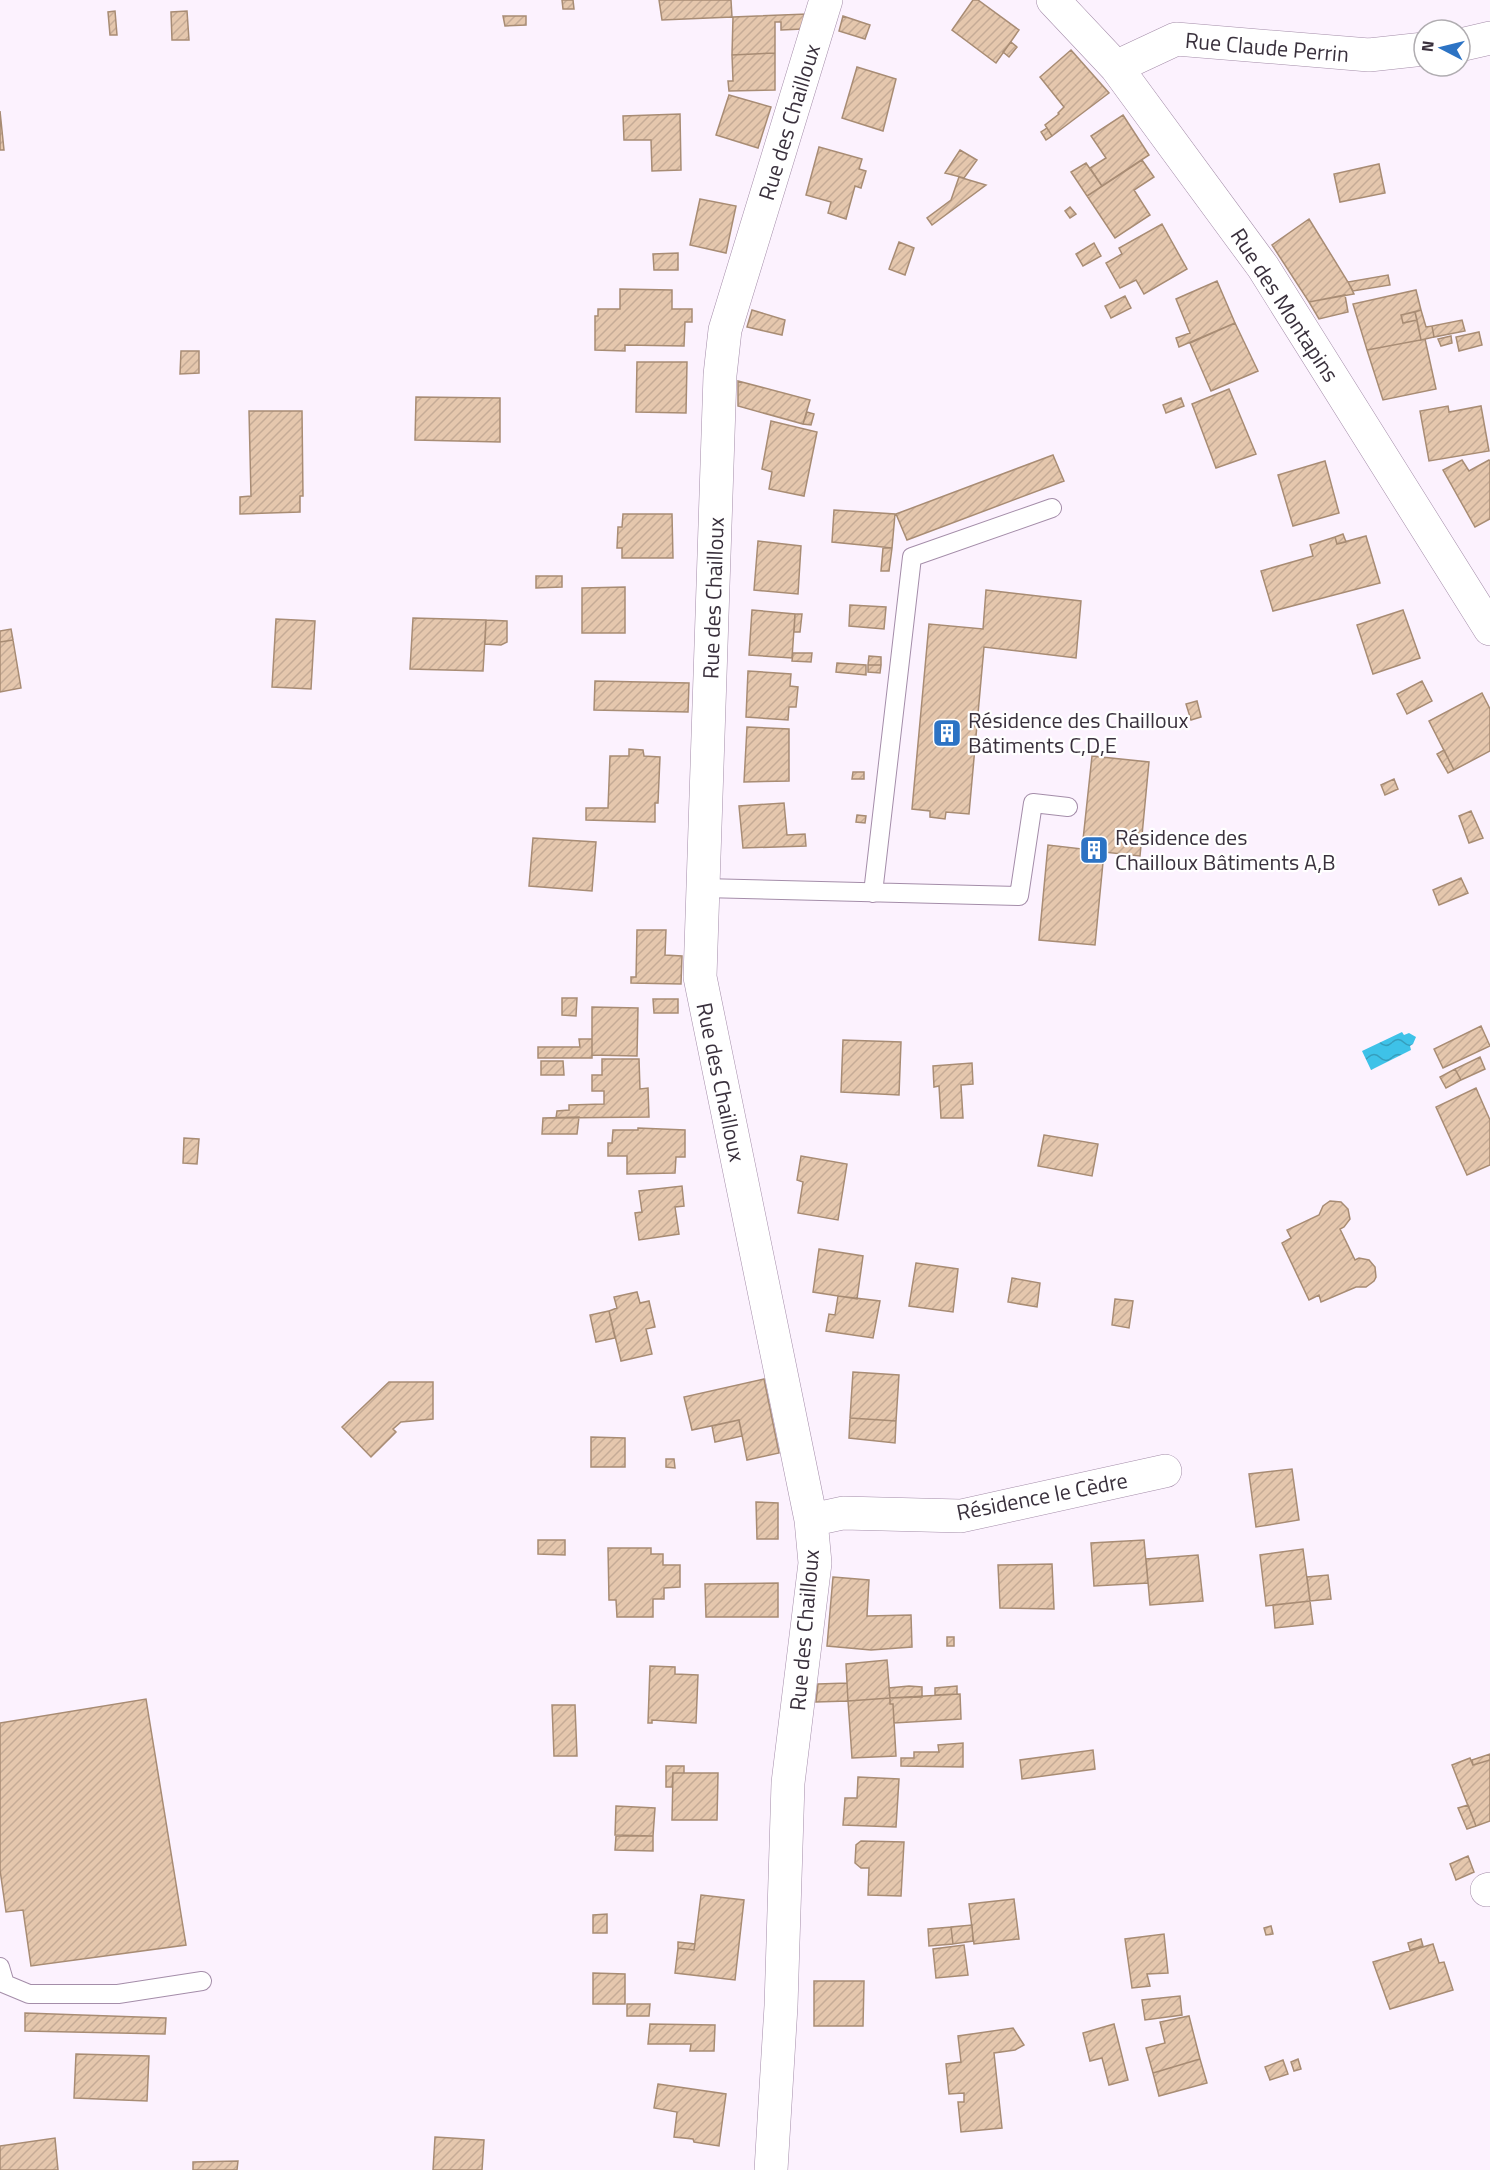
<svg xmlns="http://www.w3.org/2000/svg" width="1490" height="2170" viewBox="0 0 1490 2170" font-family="'Titillium Web',sans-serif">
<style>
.water{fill:url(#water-waves)}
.building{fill:url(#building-hatch);stroke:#a88c74;stroke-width:1.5}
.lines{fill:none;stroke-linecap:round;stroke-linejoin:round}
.service-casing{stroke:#a48da9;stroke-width:20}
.minor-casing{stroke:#a48da9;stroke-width:34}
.service{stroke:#fff;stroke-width:18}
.minor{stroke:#fff;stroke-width:33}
.labels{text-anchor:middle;stroke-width:4.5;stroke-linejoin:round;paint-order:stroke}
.street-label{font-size:22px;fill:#3a313d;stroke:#fff}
.poi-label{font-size:22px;fill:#3a313d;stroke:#fff;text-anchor:start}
</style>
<defs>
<pattern id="water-waves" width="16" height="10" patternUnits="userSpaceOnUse" patternTransform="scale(1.5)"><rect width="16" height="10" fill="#3ec2e8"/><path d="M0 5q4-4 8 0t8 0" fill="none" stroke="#359ebd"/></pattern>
<pattern id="building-hatch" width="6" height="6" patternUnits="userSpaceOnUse" patternTransform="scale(1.5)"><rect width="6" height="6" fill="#e5c7ad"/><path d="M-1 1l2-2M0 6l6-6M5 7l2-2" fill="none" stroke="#c5ab96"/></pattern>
</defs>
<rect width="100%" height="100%" fill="#fcf2fe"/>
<path class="water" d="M1402,1032L1404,1035L1409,1033L1416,1037L1413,1044L1410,1046L1411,1050L1371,1070L1362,1051Z"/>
<path class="building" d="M562,0H573L574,9H563Z
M659,0H731L732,17L662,20Z
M973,0H978L1019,30L996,63L952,30Z
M115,11L117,35H110L108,12Z
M187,11L189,40H172L171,12Z
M807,14L803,29L781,30V22H775V53L732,55L733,17Z
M503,16H526V25L505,26Z
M843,16L870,25L865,39L839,31Z
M1011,42L1017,47L1009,57L1003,52Z
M1071,50L1109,93L1052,136L1045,125L1059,114L1058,113L1064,107L1040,77Z
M775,53V90L729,91L728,81H733L732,55Z
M857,67L896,79L883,131L842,118Z
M729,95L771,107L758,148L716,135Z
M0,111L4,150H0Z
M680,114L681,170L652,171L651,140H624L623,116Z
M1123,115L1149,155L1102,186L1090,168L1106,158L1091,136Z
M1047,128L1052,136L1046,140L1041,132Z
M819,147L862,159L859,169L866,171L861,188L855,186L846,219L828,213L831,202L806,195Z
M960,150L977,160L964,178L945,173Z
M1142,160L1154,177L1134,190L1150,215L1115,238L1087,196Z
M1086,163L1102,186L1087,196L1071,172Z
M1379,164L1385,193L1340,202L1334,174Z
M959,177L986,185L932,225L927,218L951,200Z
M700,199L736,206L726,253L690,245Z
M1070,207L1076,214L1070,218L1065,211Z
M1309,219L1348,282L1354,294L1309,302L1272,245Z
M1162,224L1187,269L1144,294L1136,280L1120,288L1106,263L1122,254L1119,248Z
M899,242L914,248L905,275L889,269Z
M1094,243L1101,256L1083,266L1076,254Z
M678,253V270H654L653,254Z
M1388,275L1390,285L1353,291L1348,282Z
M1217,281L1235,323L1179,347L1176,338L1190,333L1176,299Z
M620,289L672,290V309H692V322H685L684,346L625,345V351L595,350V316H598V309H620Z
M1416,290L1421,310L1401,315L1403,323L1417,320L1421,340L1367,350L1353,304Z
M1345,295L1348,312L1319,319L1309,302Z
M1125,296L1131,308L1111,318L1105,306Z
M752,310L785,320L782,335L747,327Z
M1421,310L1426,327L1432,326L1434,337L1421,340L1415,312Z
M1415,312L1417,320L1403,323L1401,315Z
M1462,320L1465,331L1434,337L1432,326Z
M1235,323L1258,371L1211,391L1190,343Z
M1479,332L1482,345L1459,351L1456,337Z
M1451,336L1452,343L1441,346L1438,339Z
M1425,339L1436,389L1383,400L1367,350Z
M181,351H199V373L180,374Z
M637,362H687L686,413L636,412Z
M738,381L810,400L803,424L738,406Z
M1229,389L1256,454L1216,468L1192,404Z
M416,397L500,398V442L415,440Z
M1181,398L1184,406L1166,413L1163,405Z
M1448,406L1449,412L1481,406L1489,451L1429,461L1420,411Z
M249,411H302L303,496H300V512L240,514V497L251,496Z
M807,412L814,414L811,425L803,424Z
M771,421L817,432L804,496L769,489L772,472L762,469Z
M1053,455L1064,481L907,540L896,514Z
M1462,460L1469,471L1489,460L1490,461V519L1475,527L1443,470Z
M1325,461L1339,513L1293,526L1278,475Z
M834,510L895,514L892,548L832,542Z
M623,514H672L673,558H622V548H617L618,527H622Z
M1343,534L1346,542L1337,544L1335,537Z
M1366,536L1380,583L1273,611L1261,571L1313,556L1310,545L1335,537L1337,544Z
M758,541L801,546L798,594L754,590Z
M883,548H892L889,571H881Z
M536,576H562V587L536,588Z
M625,587V633H582V588Z
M986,590L1081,601L1076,658L984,647L969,814L946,812L945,819L930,817V811L912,809L929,624L983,629Z
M850,605L886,607L884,629L849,626Z
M752,610L795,614L792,658L749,655Z
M1403,610L1420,658L1373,674L1357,625Z
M795,614H802L800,632H794Z
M413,618L486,620L483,671L410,669Z
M276,619L315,621L311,689L272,687Z
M486,620L507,621V642L501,645L485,644Z
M11,629L13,640L0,642V631Z
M13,640L21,688L0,692V642Z
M793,653H812L811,662L792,661Z
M869,656L881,657V665H868Z
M837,663L866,665V675L836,672Z
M868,665H881L880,673L868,672Z
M748,671L791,674L790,686L798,687L796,707H789L788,720L746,717Z
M595,681L689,683L688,712L594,710Z
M1422,681L1432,701L1407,714L1397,694Z
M1482,693L1490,709V751L1454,770L1429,721Z
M1197,701L1201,717L1191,720L1186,704Z
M747,727L789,729V781L744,782Z
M629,749L643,750L644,756L660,757L658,803H655V822L586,820V808H608L610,756H629Z
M1444,750L1454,770L1448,773L1437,754Z
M1092,756L1149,762L1140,856L1104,852L1095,945L1039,940L1048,845L1082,849Z
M853,772H864V779H852Z
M1394,779L1398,789L1385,795L1381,785Z
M784,803L787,835L805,834L806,846L743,848L739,806Z
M1471,811L1483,838L1469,843L1459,816Z
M857,815L866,816L865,823L856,822Z
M533,838L596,842L592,891L529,886Z
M1461,878L1468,893L1439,905L1433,890Z
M637,930H666L665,955L682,956L681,984L631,983V977H636Z
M562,998H577L576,1016L562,1015Z
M653,999H678V1013H654Z
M592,1007L638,1008L637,1056L592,1055Z
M1481,1026L1490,1046L1443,1068L1434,1049Z
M579,1039H592V1058H538V1047H580Z
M843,1040L901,1042L899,1095L841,1092Z
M1480,1057L1485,1069L1461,1080L1455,1069Z
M602,1059H639L640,1089L648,1088L649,1117L556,1118L557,1111L569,1110V1105L604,1104V1091H592V1075H602Z
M541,1061H563L564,1075H541Z
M972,1063L973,1084L961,1085L963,1118H941L939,1086L934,1087L933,1066Z
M1455,1069L1461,1080L1446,1088L1440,1077Z
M1476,1088L1490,1120V1165L1467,1175L1436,1107Z
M579,1117L577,1134H542L543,1118Z
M638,1128L685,1130V1157H676L675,1173L627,1174V1156H608V1143H612L613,1130H638Z
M1044,1135L1098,1144L1092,1176L1038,1166Z
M184,1138L199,1139L197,1164L183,1163Z
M801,1156L847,1164L838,1220L798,1213L803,1182L797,1180Z
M682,1186L684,1206L675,1207L679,1234L639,1240L635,1213L642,1212L639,1191Z
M1330,1201L1341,1202L1348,1209L1350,1219L1344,1227L1340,1229L1355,1260L1359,1258L1369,1260L1375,1267L1376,1277L1374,1281L1366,1287H1356L1321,1302L1319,1295L1309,1300L1282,1243L1291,1238L1287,1230L1319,1215L1323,1206Z
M819,1249L863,1256L857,1299L813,1292Z
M916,1263L958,1269L953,1312L909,1306Z
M1012,1278L1040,1283L1037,1307L1008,1302Z
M637,1292L640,1303L649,1301L655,1327L646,1329L652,1354L621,1361L609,1311L617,1308L614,1297Z
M838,1296L880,1301L873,1338L826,1331L829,1314L835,1315Z
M1115,1299L1133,1301L1129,1328L1112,1325Z
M609,1311L615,1338L596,1342L590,1315Z
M853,1372L899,1375L896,1421L850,1418Z
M764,1379L779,1453L747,1460L739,1420L692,1430L684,1397Z
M389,1382H433V1419L401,1422L393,1429L396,1432L371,1457L342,1427Z
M850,1418L896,1421L895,1443L849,1438Z
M739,1420L742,1436L715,1442L712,1426Z
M591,1437L625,1438V1467H591Z
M666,1459H674L675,1468L666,1467Z
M1292,1469L1299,1520L1256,1527L1249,1474Z
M756,1502L778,1503V1539H757Z
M538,1540H565V1555L538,1554Z
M1144,1540L1148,1583L1094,1586L1091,1543Z
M608,1548H651V1554H663V1565H680V1587L664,1588V1599H653V1617H617L616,1600H609Z
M1303,1549L1310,1601L1266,1606L1260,1555Z
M1198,1555L1203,1601L1150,1605L1146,1559Z
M1052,1564L1054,1609L1000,1608L998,1565Z
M1328,1575L1331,1599L1310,1601L1307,1577Z
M833,1577L869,1580L867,1616L911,1615L912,1647L871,1650L827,1646Z
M778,1583V1617H706L705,1584Z
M1310,1601L1313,1624L1275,1628L1273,1605Z
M947,1637H954V1646H947Z
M887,1660L890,1698L848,1701L846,1664Z
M650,1666L675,1667V1674L698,1675L696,1723L652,1720V1723H648Z
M847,1683L848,1701L816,1702L818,1684Z
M909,1686L922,1687V1697L890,1698L889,1688Z
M957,1686V1694L935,1695V1688Z
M960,1694L961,1719L894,1723L893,1704H890V1698Z
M890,1698V1704H893L896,1756L852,1758L848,1701Z
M146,1699L186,1945L31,1966L23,1910L6,1912L0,1870V1723Z
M552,1705H575L577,1756H554Z
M963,1743V1767L901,1766V1758H914V1752H939L938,1745Z
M1093,1750L1095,1769L1022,1779L1020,1760Z
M1490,1754V1760L1473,1765L1472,1760Z
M1470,1758L1473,1765L1490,1760V1821L1476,1826L1452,1765Z
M666,1766H684V1773H673L672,1787H666Z
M673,1773H718L717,1820H672Z
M858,1777L899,1779L896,1827L843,1825L845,1798H857Z
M1468,1805L1476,1826L1467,1829L1458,1808Z
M616,1806L655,1808L653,1836L615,1835Z
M616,1836H653V1851L615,1850Z
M861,1841L904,1842L901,1896L868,1895L869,1868H861L855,1863L856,1845Z
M1468,1856L1474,1872L1456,1880L1450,1864Z
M701,1895L744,1900L735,1980L675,1973L678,1948L694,1950Z
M1014,1899L1019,1939L974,1944L969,1904Z
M607,1914V1933H593V1915Z
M972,1925L973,1941L953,1944L951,1927Z
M1271,1926L1273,1934L1266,1935L1264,1928Z
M951,1927L953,1944L929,1946L928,1929Z
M1164,1934L1168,1973L1147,1974L1150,1986L1132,1988L1125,1939Z
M1421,1939L1423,1946L1410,1950L1408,1943Z
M678,1942L695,1944L694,1950L678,1948Z
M1433,1944L1439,1963L1444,1962L1453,1990L1390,2009L1373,1962Z
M964,1945L968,1975L936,1978L933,1949Z
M593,1973L625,1974V2004H593Z
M814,1981H864L863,2026H814Z
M1180,1996L1182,2015L1145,2020L1142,2000Z
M627,2004H650L649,2016H627Z
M25,2013L166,2018L165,2034L25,2031Z
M1189,2016L1200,2059L1153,2073L1146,2048L1165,2043L1160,2022Z
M650,2024L715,2025L714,2051H690L691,2044H648Z
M1114,2024L1128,2080L1109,2085L1102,2058L1090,2061L1083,2033Z
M1013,2028L1024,2045L1015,2050L994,2053L1002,2128L961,2132L958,2102H964V2093L949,2094L946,2064L961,2062L958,2036Z
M76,2054L149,2056L147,2101L74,2098Z
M1200,2059L1207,2083L1159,2096L1153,2073Z
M1298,2059L1301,2069L1294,2071L1291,2062Z
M1283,2060L1288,2074L1270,2080L1265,2067Z
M658,2084L726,2094L719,2146L694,2142L693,2139L674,2137L677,2112L654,2108Z
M435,2137L484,2140L482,2170H433Z
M55,2138L58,2170H0V2146Z
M238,2161L237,2170H193V2162Z"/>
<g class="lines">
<g class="service-casing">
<path id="service" d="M703,888L1019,896L1033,803L1068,807
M873,893L912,557L1052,508
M0,1967L5,1984L29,1994H118L202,1981"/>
</g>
<g class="minor-casing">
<path id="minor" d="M1053,0L1116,67L1263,267L1490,629
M1460,45L1490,38
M1116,67L1176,39L1369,55L1424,49
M811,1520L843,1513L961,1516L1165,1471
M1487,1890L1490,1889
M771,2170L781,2006L788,1783L815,1563L811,1520L700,977L720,375L725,330L826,0"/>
</g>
<use href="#service" class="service"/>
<use href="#minor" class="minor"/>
</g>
<defs>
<g id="building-square" transform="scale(1.5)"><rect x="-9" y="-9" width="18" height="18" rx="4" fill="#2c73c4" stroke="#fff"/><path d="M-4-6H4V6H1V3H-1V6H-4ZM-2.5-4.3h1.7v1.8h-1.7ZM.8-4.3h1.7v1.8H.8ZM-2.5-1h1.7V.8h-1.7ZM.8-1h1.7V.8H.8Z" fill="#fff"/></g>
</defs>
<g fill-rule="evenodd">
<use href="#building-square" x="947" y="733"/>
<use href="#building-square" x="1094" y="850"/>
</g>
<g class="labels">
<g class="street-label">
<text transform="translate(1267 47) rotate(5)" y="8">Rue Claude Perrin</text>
<text transform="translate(789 122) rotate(-73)" y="8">Rue des Chailloux</text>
<text transform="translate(1285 305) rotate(57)" y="8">Rue des Montapins</text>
<text transform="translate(713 598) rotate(-88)" y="8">Rue des Chailloux</text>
<text transform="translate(721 1082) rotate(78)" y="8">Rue des Chailloux</text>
<text transform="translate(1042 1496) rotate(-11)" y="8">Résidence le Cèdre</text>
<text transform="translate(804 1630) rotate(-85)" y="8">Rue des Chailloux</text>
</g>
<g class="poi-label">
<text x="968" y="728">Résidence des Chailloux<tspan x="968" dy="25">Bâtiments C,D,E</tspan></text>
<text x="1115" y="845">Résidence des<tspan x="1115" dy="25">Chailloux Bâtiments A,B</tspan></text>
</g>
</g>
<g transform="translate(1442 48) rotate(277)"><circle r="28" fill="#ffffff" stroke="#b0adb1" stroke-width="1.5"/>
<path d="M0-4.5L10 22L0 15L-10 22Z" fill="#2c73c4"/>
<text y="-9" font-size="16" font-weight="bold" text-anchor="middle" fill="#3a313d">N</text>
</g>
</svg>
